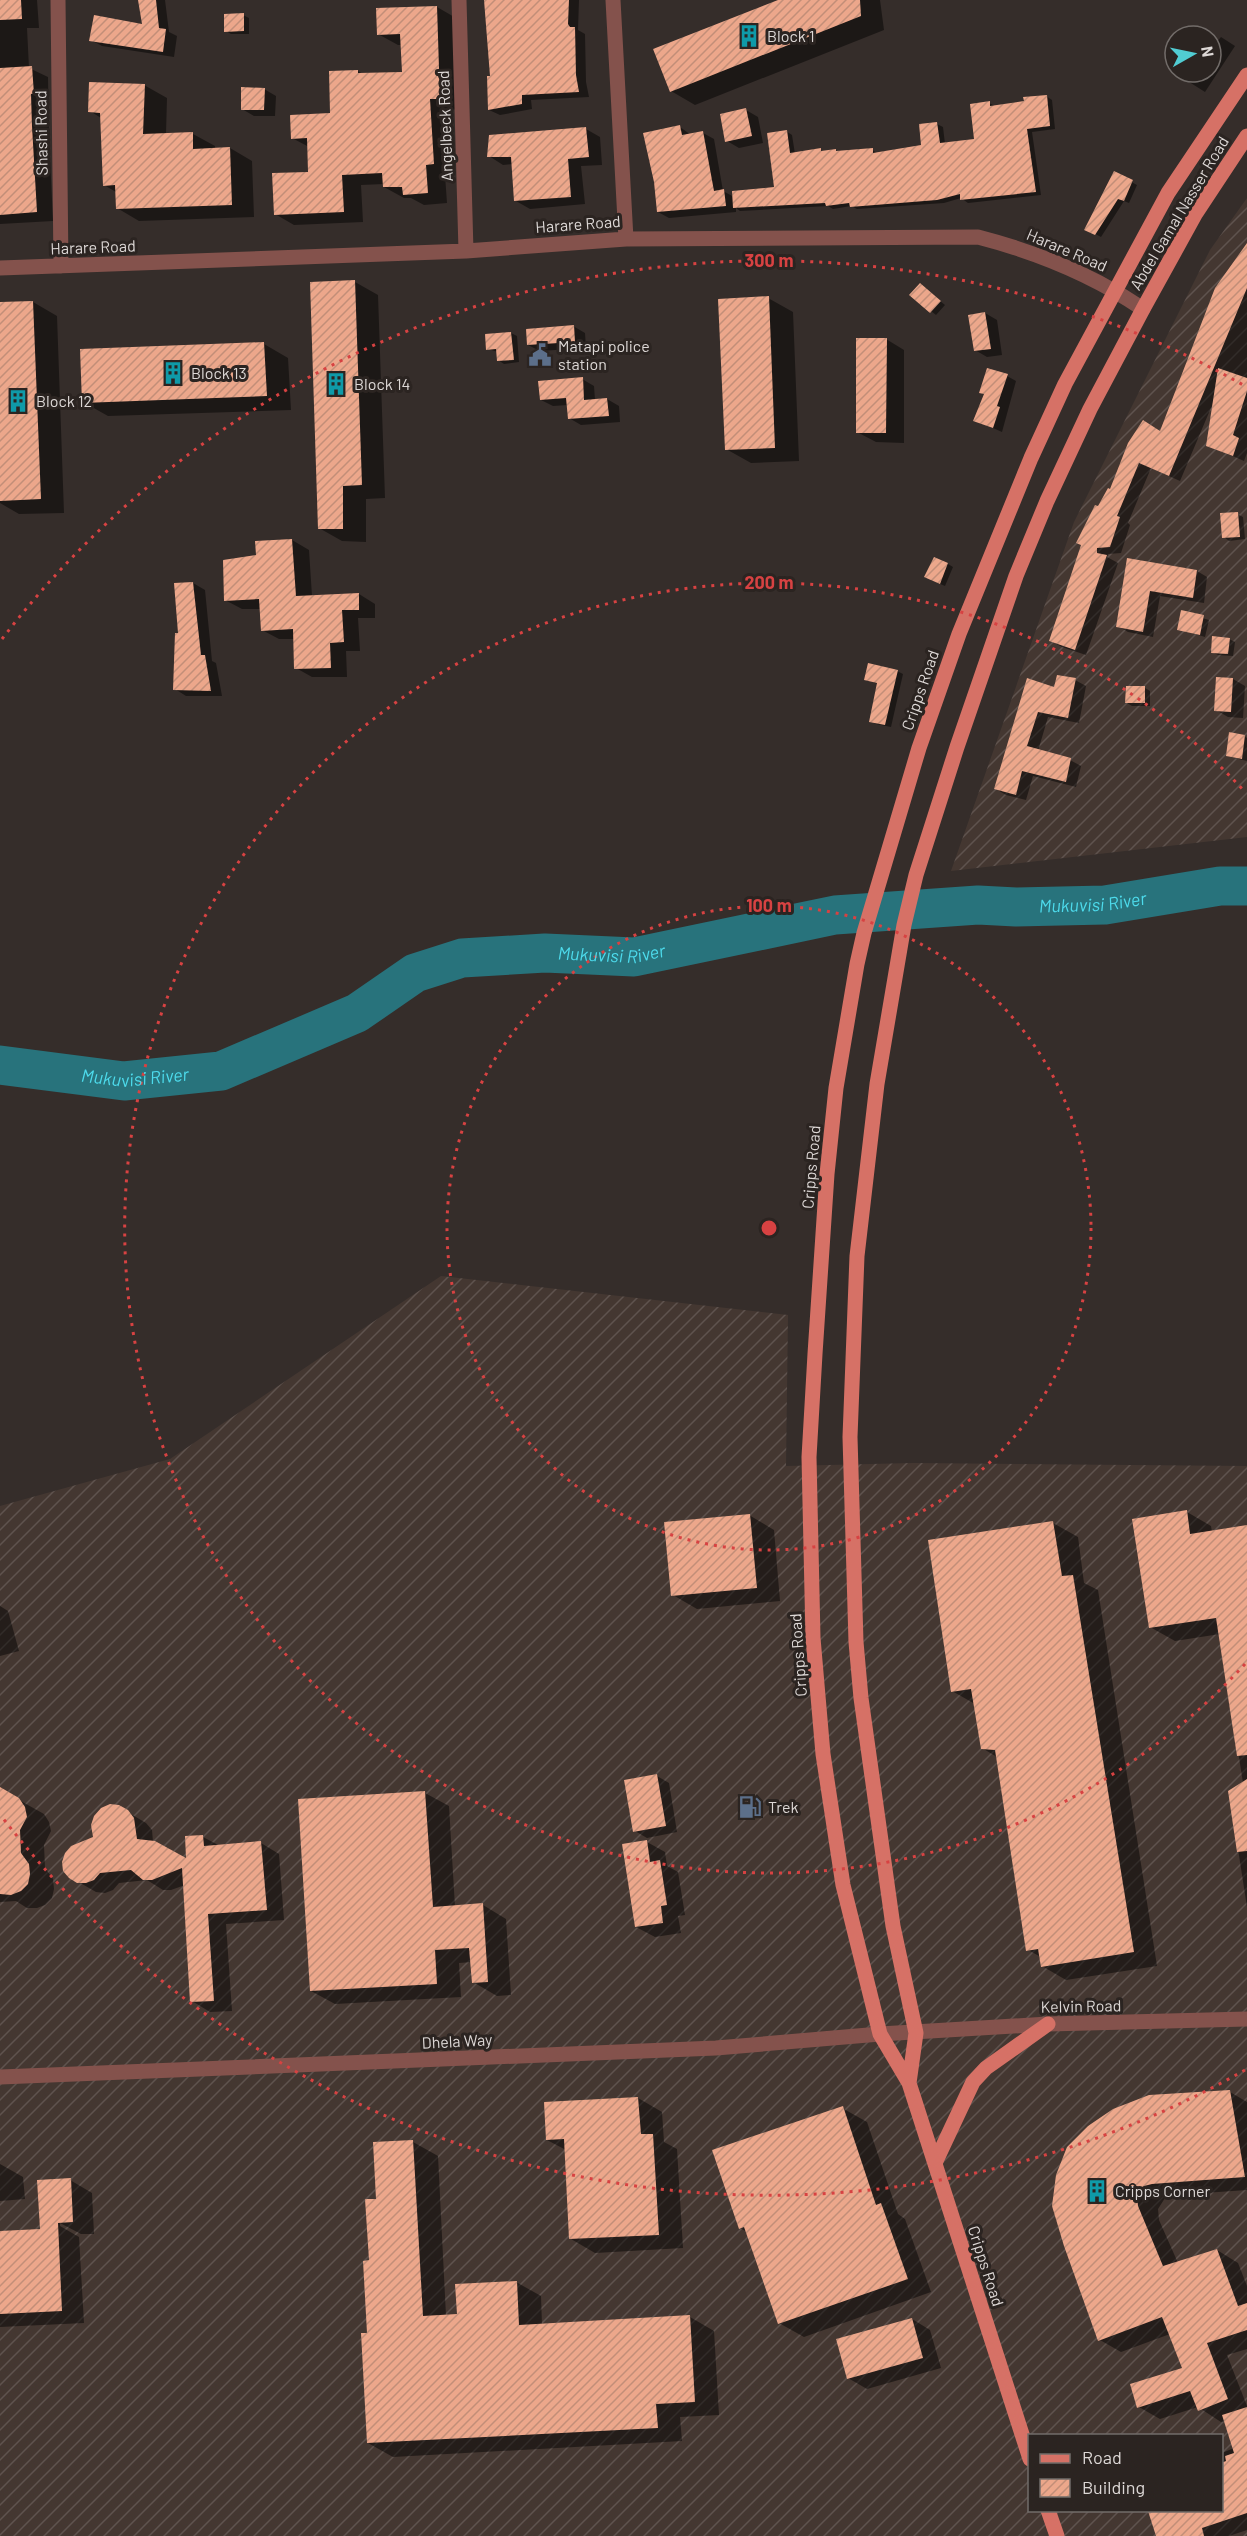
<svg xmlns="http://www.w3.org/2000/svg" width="1247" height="2536" viewBox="0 0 1247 2536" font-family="Barlow,sans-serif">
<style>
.industrial{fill:url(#industrial-furrows);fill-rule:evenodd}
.shadow{fill:#0007}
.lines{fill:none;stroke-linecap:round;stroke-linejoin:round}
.river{stroke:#28737c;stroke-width:39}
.building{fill:url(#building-hatch)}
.minor{stroke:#84524c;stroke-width:15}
.primary{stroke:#d67166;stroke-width:15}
.ring{fill:none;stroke:#d74242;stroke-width:3;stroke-dasharray:3 6}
.labels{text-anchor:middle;stroke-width:6;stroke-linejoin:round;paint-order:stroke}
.poi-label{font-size:16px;fill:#ddd8d6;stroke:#2b2421;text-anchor:start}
.street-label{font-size:16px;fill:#ddd8d6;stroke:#2b2421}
.water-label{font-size:18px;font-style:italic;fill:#4ddbec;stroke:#2b2421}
.centre{fill:#d74242;stroke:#2b2421;stroke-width:3}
.ring-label{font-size:18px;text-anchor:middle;font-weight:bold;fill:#d74242;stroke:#2b2421;stroke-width:6;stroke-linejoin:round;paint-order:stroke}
</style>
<defs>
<pattern id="industrial-furrows" width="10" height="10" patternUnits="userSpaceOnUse" patternTransform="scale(1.5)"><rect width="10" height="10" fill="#443731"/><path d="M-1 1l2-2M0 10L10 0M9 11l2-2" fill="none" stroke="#5f534e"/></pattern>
<pattern id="building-hatch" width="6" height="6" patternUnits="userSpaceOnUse" patternTransform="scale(1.5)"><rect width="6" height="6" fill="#eca78b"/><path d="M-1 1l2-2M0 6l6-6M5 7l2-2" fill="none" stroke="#c28e78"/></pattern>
</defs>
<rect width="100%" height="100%" fill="#352d2a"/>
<path class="industrial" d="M1247,198V837L951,871L1074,522L1210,250Z
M441,1276L788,1315L786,1466L913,1463L1247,1466V2536H0V1506L170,1459ZM1030,2436H1222V2510H1030Z"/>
<path class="shadow" d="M0,0H37L39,28H27L29,68L48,77L49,136L53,221L0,224Z
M140,0H165L169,32L177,36L174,57L102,46L91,40L143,26Z
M516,0H579L578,30L585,34L586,82L589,97L531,100L532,109L500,115L489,110L491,78Z
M782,0H880L884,30L695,105L671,91Z
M437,7L456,18L459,109L448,110L453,175H445L447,203L424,205L411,198H404L384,187V184L361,185L363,222L294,225L275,214L310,173L309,147L292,138L332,115L358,71L363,74L403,73L402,45H398L378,34Z
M243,15L249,18V34H231L226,31Z
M1221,37L1235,46L1205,92L1186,80L1193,72H1211V49Z
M144,85L167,98L166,134H193L215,146V149L230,148L252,161L254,217L139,221L117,208L116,192L104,185L101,118L90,111Z
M264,89L276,96L275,116H254L242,109Z
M1046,96L1052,100L1055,129L1032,132L1041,195L968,203L961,198L944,203L857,209L851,206L833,209L828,206L740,211L736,208V212L669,218L658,212L680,127L691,135L703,133L714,139L723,191L734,197L776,188L786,131L792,135L795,154L820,150L825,152L835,150L839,152L872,150L879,154L923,147L937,124L943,127L945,144L976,140L989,103L995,106L1025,102Z
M746,110L758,117L763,143L739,148L727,141Z
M586,129L600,137L602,165L581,166L585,204L530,209L516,201L513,164L503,165L489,156L490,137Z
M1114,173L1137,185L1129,203L1124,201L1101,237L1086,229Z
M1247,245V453L1244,461L1208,445L1213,403L1180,481L1151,468L1128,523L1130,525L1121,553L1108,554L1107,557L1118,563L1086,655L1062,647L1051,641L1099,508L1110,491L1161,433Z
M355,282L378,295L385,498L366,499V542L342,541L319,528Z
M920,285L945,305L936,315L911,295Z
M768,298L793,312L799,461L751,463L726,449Z
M33,302L57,316L64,513L19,514L0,503V303Z
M985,313L997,320L1002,355L987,357L975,350Z
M573,326L585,333L586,348L540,351L528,345Z
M511,333L517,336L519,362L504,364L498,360V352L488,349Z
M886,339L904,350V443L876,442L857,432Z
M264,344L288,358L291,410L108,416L83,402Z
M1007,376L1016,381L1002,432L975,420Z
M582,379L594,386L595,400L607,399L619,406L620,422L581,425L569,418L568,405L553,406L541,400Z
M1237,514L1243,517L1245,539L1229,541L1224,537Z
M292,540L309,550L312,596L359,594L375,604V618H358L360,651H346L347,677H312L296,668L295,639H279L262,630L261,609H242L225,600L258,556Z
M1128,560L1197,571L1207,577L1204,603L1160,596L1153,637L1128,632L1118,626Z
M948,564L953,567L945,586L931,580Z
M193,583L205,590L212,661L216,663L222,696H186L175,689Z
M1183,612L1209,620L1205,637L1179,629Z
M1229,639L1235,642L1233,656L1218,655L1212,652Z
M897,671L903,674L891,727L876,724L870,721L878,684L866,679Z
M1233,679L1245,686L1243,718L1228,717L1216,710Z
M1028,680L1055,689L1075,680L1086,686L1079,723L1048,717L1038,751L1070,760L1081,766L1076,787L1033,776L1026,800L1006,795L996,789Z
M1145,688L1150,691V706H1132L1127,703Z
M1244,736L1247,738V761L1227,756Z
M1187,1512L1211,1526L1212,1532L1247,1527V1907L1229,1791L1243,1783L1220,1634L1175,1641L1150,1627Z
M749,1515L774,1530L780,1601L697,1609L673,1595Z
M1053,1523L1078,1537L1084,1583L1098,1590L1157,1966L1066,1980L1042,1966L1041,1957L1028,1950L997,1757L982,1748L975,1704L952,1691Z
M0,1606L8,1611L19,1651L0,1656Z
M657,1776L669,1783L677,1832L647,1838L635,1831Z
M425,1793L449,1806L455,1907L483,1905L506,1919L511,1995L497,1996L473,1982L472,1962L459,1963L461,1997L335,2004L311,1991Z
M0,1794L10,1795L44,1814L49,1822L51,1831L44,1845L45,1868L53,1879L54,1889L52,1898L45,1905L37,1908H27L16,1901L0,1902Z
M119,1807L146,1823L152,1830L153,1842L188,1860L203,1837L220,1846L261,1843L279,1854L284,1920L226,1924L232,2011L210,2012L192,2001L185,1885L171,1890H163L147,1880L119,1883L113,1890L105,1893L96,1892L70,1877L94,1838Z
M647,1842L665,1852L667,1866L678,1872L685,1915L678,1916L681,1933L655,1937L636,1927Z
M1230,2092L1247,2102V2190L1175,2195L1165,2198L1158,2209L1159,2220L1178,2263L1217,2250L1238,2263L1247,2286V2349L1227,2355L1247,2406V2530L1229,2536H1158L1150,2510H1222V2453L1234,2448L1225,2421L1221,2422L1198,2407L1160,2419L1139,2407L1184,2369L1170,2334L1121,2352L1100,2340L1065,2246Z
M638,2098L662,2112L664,2142L677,2149L683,2248L595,2253L571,2239L566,2150L547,2140Z
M842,2108L867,2122L898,2214L905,2219L931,2292L804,2337L779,2323L747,2232L740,2228Z
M413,2142L438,2156L446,2316L459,2315L516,2282L541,2296L542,2325L690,2317L714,2331L719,2415L680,2417L682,2441L393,2457L368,2443L371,2262L378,2200L375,2144Z
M0,2164L23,2177L25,2199L0,2201Z
M70,2180L92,2193L94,2234H81L60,2223V2226L79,2237L84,2323L0,2327V2233L41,2231Z
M912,2319L930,2330L941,2368L867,2389L848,2378Z"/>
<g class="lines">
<path class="river" id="s1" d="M0,1065L124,1081L221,1071L357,1013L415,973L462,958L545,953L634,957L835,915L978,905L1016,907L1105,905L1220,886H1247"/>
</g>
<path class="building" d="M0,0H21L22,19L0,20Z
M138,0H156L159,28L166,29L163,52L89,41L94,15L142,24Z
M484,0H569L568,24L570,27H575L576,75L579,92L522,95V104L488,110L487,76H490Z
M778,0H860L861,16L670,92L653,49Z
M437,6L440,99H430L434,164L426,165L428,193L403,195L402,187H383L382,173L342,175L344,212L274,215L272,173L308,172L307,138L291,139L290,115L330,113L329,71L358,70V73L402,72L400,34L377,35L376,8Z
M244,13V31L224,32V14Z
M32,66L34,94H31L32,126L37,212L0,215V68Z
M89,82L145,84L143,134L193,132V149L230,147L232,205L116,209L115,185L103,186L100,113L88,112Z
M241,87L265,88L264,110H241Z
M1047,95L1050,126L1027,129L1036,192L960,200V194L937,200L850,207L849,203L826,206L825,203L733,208L732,191L774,187L767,133L787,130L790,153L821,148V151L836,149V151L873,148V153L921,145L919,124L937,122L940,143L974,139L970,104L990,101V106L1024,101L1023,97Z
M746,108L752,136L725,142L720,114Z
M680,125L682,135L703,131L714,191L724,189L726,206L657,212L654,182L643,133Z
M586,127L589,157L568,159L571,197L514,201L511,157H487L489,135Z
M1114,171L1133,180L1124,201L1118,199L1095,235L1084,230Z
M1247,243V288L1169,476L1139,463L1117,516L1120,517L1110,547L1097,548V553L1107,555L1075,650L1049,641L1081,545L1076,543L1095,505L1098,506L1108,488L1110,489L1128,443L1143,420L1160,431L1215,288Z
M355,280L362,485L343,486V529H318L310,282Z
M920,283L941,301L930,313L909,295Z
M769,296L775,448L725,450L718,299Z
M33,301L41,499L0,501V302Z
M985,312L991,349L974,351L968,315Z
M574,325L575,342L527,345L526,329Z
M511,332L514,360L497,361L496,349L486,350L485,334Z
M856,338H887L886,433H856Z
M264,342L267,396L82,403L80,349Z
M987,368L1008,374L997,406L1000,407L993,428L973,421L984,394L979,393Z
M1218,368L1247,378V391L1233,435L1239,438L1233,456L1206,446Z
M583,377L584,400L607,398L609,416L568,419L566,398L540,400L538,381Z
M1238,512L1240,537L1222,538L1220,513Z
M292,539L296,596L359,593V610H342L344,642L330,643L331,668L294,669L293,629L261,631L259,599L224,601L223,560L256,555L255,541Z
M934,557L948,563L940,584L924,577Z
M1127,558L1197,570L1193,598L1150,591L1143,632L1116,627Z
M193,582L201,655H205L211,691L173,690L175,633H178L174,583Z
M1181,610L1204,615L1200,635L1177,630Z
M1212,636L1230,638L1228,654L1211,653Z
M868,663L898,670L885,725L869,722L877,683L864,680Z
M1057,675L1076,678L1068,718L1038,712L1027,746L1071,758L1066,782L1022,771L1016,795L994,789L1027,678L1054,687Z
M1216,677L1233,678L1231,712L1214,711Z
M1126,686H1145V703H1125Z
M1229,732L1245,735L1242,759L1226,756Z
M1187,1510L1190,1534L1247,1525V1755L1237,1756L1216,1618L1149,1628L1132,1519Z
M750,1514L757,1588L671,1596L664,1522Z
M1053,1521L1062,1576L1073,1575L1134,1952L1041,1967L1038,1949L1026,1951L995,1750L981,1749L971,1689L951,1692L928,1540Z
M657,1774L666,1826L633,1832L624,1780Z
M1247,1779V1851L1237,1852L1228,1791Z
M0,1787L19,1798L25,1807L27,1817L20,1830L21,1853L29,1864L30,1874L28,1884L21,1891L11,1895L0,1894Z
M425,1791L433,1907L483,1903L488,1982L472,1983L469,1948L435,1950L437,1984L310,1991L298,1799Z
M110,1804L119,1805L128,1810L134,1818L137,1839L155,1841L186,1858L185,1836L203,1835L204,1846L261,1841L267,1910L208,1914L214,2001L190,2002L182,1868L152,1880H143L131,1870L100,1873L94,1880L86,1883H77L69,1878L63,1871L62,1862L65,1853L71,1846L93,1837L91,1825L94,1816L101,1808Z
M647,1840L650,1862L660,1860L667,1905L661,1906L663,1923L635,1927L622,1844Z
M1230,2090L1245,2177L1152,2184L1144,2186L1137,2196L1138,2206L1163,2266L1217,2249L1238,2306L1247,2303V2330L1207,2343L1228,2399L1198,2411L1190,2391L1137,2408L1130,2384L1182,2368L1162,2317L1098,2341L1064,2246L1052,2206L1056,2175L1067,2147L1088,2126L1113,2109L1149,2095Z
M638,2097L641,2134H653L659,2235L569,2239L564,2139L546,2140L544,2102Z
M843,2106L876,2205L881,2203L908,2279L778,2324L744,2227L739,2229L712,2150Z
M413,2140L423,2316L457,2314L455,2284L517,2281L519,2325L690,2315L695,2402L656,2404L658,2428L367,2443L361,2333H367L363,2261L369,2260L365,2199H376L373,2142Z
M71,2178L73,2222L58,2223L62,2311L0,2314V2231L40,2229L37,2180Z
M912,2318L923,2358L847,2379L836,2339Z
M1247,2407V2513L1202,2528L1204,2536H1156L1148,2511H1221V2463L1226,2461L1225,2456L1234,2453L1222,2415Z"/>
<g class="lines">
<path class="minor" d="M58,0L61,266
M459,0L466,251
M613,0L626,239
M0,268L466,251L626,239L978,237C1036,252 1093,275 1143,309
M0,2077L716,2048L880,2034L1048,2024L1247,2019"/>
<path class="primary" d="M909,2083L916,2033L893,1926L861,1698L856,1642L850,1437L857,1256L877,1084L904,925L916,875L957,747L1016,576L1047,501L1090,409L1143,309L1196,213L1247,136
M935,2163L973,2082L986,2068L1048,2024
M1030,2459L909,2083L880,2034L843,1885L823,1754L813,1638L809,1457L815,1354L827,1174L836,1088L857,964L864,933L919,748L959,634L1031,458L1065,384L1168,193L1247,75
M1048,2510L1057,2536"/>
</g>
<g class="ring">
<circle cx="769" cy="1228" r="322"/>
<path d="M1245 1664A645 645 0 1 1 1245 792"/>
<path d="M1245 2070A967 967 0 0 1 2 1817M2 639A967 967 0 0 1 1245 386"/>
</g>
<defs>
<g id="building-bare" transform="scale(1.8)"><path d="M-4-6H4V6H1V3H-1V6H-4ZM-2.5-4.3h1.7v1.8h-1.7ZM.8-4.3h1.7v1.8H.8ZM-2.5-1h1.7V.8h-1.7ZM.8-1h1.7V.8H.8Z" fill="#0f9aa8" stroke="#2b2421" stroke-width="2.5" paint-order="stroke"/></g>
<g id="civic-bare" transform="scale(1.8)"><path d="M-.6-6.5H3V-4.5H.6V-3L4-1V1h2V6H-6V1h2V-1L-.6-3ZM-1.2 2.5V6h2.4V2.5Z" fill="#5c6f8a" stroke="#2b2421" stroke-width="2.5" paint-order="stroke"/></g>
<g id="fuel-bare" transform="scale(1.8)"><path d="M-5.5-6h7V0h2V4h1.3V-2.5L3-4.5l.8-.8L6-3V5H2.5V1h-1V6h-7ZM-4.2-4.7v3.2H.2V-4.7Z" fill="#5c6f8a" stroke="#2b2421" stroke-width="2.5" paint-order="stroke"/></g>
</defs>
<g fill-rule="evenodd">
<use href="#building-bare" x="749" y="36"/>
<use href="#civic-bare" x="540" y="355"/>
<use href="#building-bare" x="173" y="373"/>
<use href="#building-bare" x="336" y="384"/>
<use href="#building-bare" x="18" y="401"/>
<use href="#fuel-bare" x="750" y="1807"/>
<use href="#building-bare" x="1097" y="2191"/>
</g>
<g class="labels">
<g class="poi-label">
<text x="767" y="42">Block 1</text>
<text x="558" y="352">Matapi police<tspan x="558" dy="18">station</tspan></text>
<text x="191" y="379">Block 13</text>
<text x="354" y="390">Block 14</text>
<text x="36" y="407">Block 12</text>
<text x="768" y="1813">Trek</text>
<text x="1115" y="2197">Cripps Corner</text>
</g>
<g class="street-label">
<text transform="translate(445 126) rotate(-92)" y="6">Angelbeck Road</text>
<text transform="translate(41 133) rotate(-91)" y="6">Shashi Road</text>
<text transform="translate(1179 213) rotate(-59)" y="6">Abdel Gamal Nasser Road</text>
<text transform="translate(578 224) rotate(-4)" y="6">Harare Road</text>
<text transform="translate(93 247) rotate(-2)" y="6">Harare Road</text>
<text transform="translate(1067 250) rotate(23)" y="6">Harare Road</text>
<text transform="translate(920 690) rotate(-71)" y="6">Cripps Road</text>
<text transform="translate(811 1167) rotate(-85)" y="6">Cripps Road</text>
<text transform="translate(798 1655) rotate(-94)" y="6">Cripps Road</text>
<text transform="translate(1081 2006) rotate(-1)" y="6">Kelvin Road</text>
<text transform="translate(457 2041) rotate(-3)" y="6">Dhela Way</text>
<text transform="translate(986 2266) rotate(72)" y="6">Cripps Road</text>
</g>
<g class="water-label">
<text dy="6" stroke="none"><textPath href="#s1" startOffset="1126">Mukuvisi River</textPath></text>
<text dy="6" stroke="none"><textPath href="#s1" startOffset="640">Mukuvisi River</textPath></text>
<text dy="6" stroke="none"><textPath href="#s1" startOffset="136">Mukuvisi River</textPath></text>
</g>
</g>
<circle cx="769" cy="1228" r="9" class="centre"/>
<g class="ring-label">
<text x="769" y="267">300 m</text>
<text x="769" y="589">200 m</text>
<text x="769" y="912">100 m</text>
</g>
<rect x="1028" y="2434" width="195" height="78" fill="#2b2421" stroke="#726c69" stroke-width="1.5"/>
<rect x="1040" y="2454" width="30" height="9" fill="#d67166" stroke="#726c69" stroke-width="1.5"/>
<text x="1082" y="2464" font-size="18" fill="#ddd8d6">Road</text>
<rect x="1040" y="2479" width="30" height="18" fill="url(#building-hatch)" stroke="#726c69" stroke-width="1.5"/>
<text x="1082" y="2494" font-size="18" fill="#ddd8d6">Building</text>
<g transform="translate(1193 54) rotate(81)"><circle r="28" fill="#2b2421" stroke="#726c69" stroke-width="1.5"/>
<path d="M0-4.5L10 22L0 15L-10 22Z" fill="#51ccd2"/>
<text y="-9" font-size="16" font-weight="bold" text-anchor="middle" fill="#ddd8d6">N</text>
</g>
</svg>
